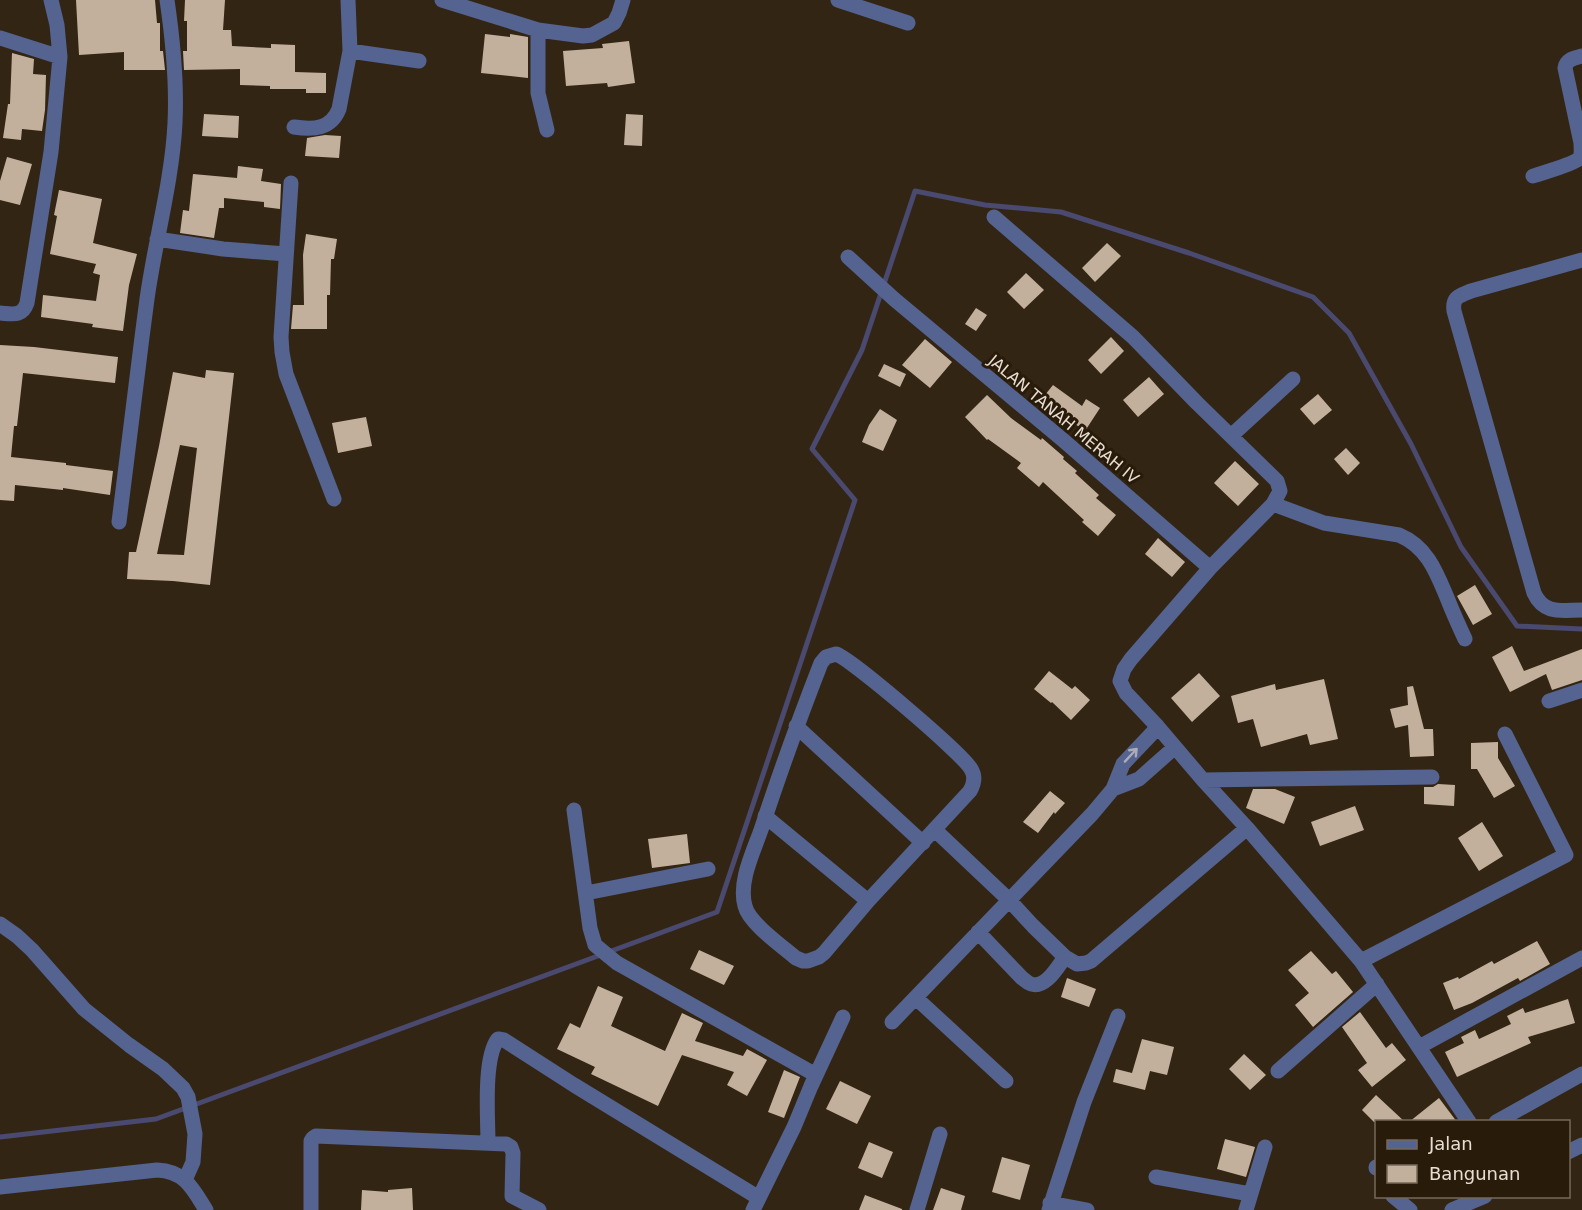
<svg xmlns="http://www.w3.org/2000/svg" width="1582" height="1210" viewBox="0 0 1582 1210" font-family="'DejaVu Sans',sans-serif">
<style>
.lines{fill:none;stroke-linecap:round;stroke-linejoin:round}
.stream{stroke:#4a4970;stroke-width:5}
.building{fill:#c3b09c;fill-rule:evenodd}
.minor{stroke:#546390;stroke-width:15}
.oneway{stroke:#acacb8}
.labels{text-anchor:middle;stroke-width:6;stroke-linejoin:round;paint-order:stroke}
.street-label{font-size:16px;fill:#e7ddd3;stroke:#291b0a}
</style>
<rect width="100%" height="100%" fill="#332514"/>
<g class="lines">
<path class="stream" d="M0,1137L156,1119L717,912L855,500L812,449L862,350L915,191L985,205L1061,212L1189,253L1313,297L1349,333L1411,444L1461,547L1517,626L1582,629"/>
</g>
<path class="building" d="M76,0H155L157,23H160V51H163L165,70H124V52L79,55Z
M185,0H225L223,30H231L232,46L271,48V44L295,45V72L326,73V93H306V89H270V86L240,85V69L184,70L183,51H187V21H184Z
M485,34L510,37V34L528,37V78L481,73Z
M629,41L635,83L608,87L607,83L566,86L563,51L603,48L602,44Z
M12,53L34,59L33,74L46,75L45,110L42,131L22,129L21,140L3,138L8,104H10Z
M204,114L239,116L238,138L202,136Z
M626,114L643,115L642,146L624,145Z
M325,135L341,136L339,158L305,156L307,138Z
M7,157L32,164L20,205L0,200V181Z
M238,166L263,169L261,181L281,184L280,209L264,207V202L224,198V208H219L214,238L180,233L183,210L189,211L193,174L237,178Z
M59,190L102,199L93,243L137,254L129,285L123,331L92,327L93,324L41,317L43,295L96,301L100,275L93,273L96,264L50,254L57,216L54,215Z
M306,234L337,239L334,259H331L330,295H327V329H291L293,305H304L303,255Z
M1107,243L1121,256L1095,282L1082,268Z
M1026,273L1044,290L1024,309L1007,292Z
M976,308L987,315L976,331L965,324Z
M1111,337L1124,351L1101,374L1088,360Z
M925,339L952,362L930,388L902,365Z
M0,345L34,347L118,357L115,383L23,373L17,426H14L11,457L66,463V465L113,471L110,495L63,488V490L15,485L14,501L0,500Z
M884,364L906,374L900,387L878,376Z
M206,370L234,373L210,585L173,581L127,579L129,552H136L159,446L173,372L205,378ZM180,445L197,448L184,555L157,554Z
M1149,377L1164,394L1138,417L1123,400Z
M1053,385L1082,406L1086,399L1100,408L1085,431L1041,400Z
M1318,394L1332,410L1314,425L1300,409Z
M987,395L1011,418L1041,440L1042,438L1064,457L1063,459L1077,471L1075,473L1099,495L1096,498L1116,515L1098,536L1082,522L1084,520L1043,482L1039,487L1017,468L1021,463L988,439L987,440L965,417Z
M880,409L897,420L883,451L862,442L869,425Z
M366,417L372,446L338,453L332,423Z
M1346,448L1360,463L1348,475L1334,459Z
M1235,461L1259,484L1238,506L1214,483Z
M1158,538L1185,562L1172,577L1145,554Z
M1475,585L1492,614L1473,625L1457,596Z
M1512,646L1524,671L1582,649V680L1552,690L1546,674L1510,692L1492,657Z
M1049,671L1072,689L1075,686L1090,700L1071,720L1052,702L1051,703L1034,689Z
M1199,673L1220,696L1192,722L1171,698Z
M1324,679L1338,739L1310,745L1307,734L1261,747L1253,719L1238,723L1231,696L1275,684L1276,690Z
M1413,686L1424,729H1433L1434,756L1410,757L1408,725L1395,728L1390,709L1408,705L1407,687Z
M1498,742V758L1515,786L1494,798L1477,769H1471V743Z
M1438,784L1455,785L1454,806L1424,804V787H1433Z
M1253,789H1275L1295,797L1284,824L1246,808Z
M1050,791L1065,803L1055,814L1054,812L1038,833L1023,822Z
M1355,806L1364,830L1320,846L1311,822Z
M1482,822L1503,856L1479,871L1458,838Z
M687,834L690,863L652,868L648,839Z
M1537,941L1550,964L1520,981L1518,978L1472,1003L1454,1010L1443,983L1458,977L1459,979L1492,961L1494,964Z
M699,950L734,966L724,985L690,969Z
M1311,951L1332,974L1336,971L1353,992L1313,1027L1295,1005L1309,993L1288,970Z
M1067,978L1096,989L1089,1007L1061,997Z
M598,986L623,997L611,1026L665,1051L682,1013L703,1023L695,1041L743,1056L747,1049L767,1060L747,1096L727,1085L734,1072L682,1055L658,1106L591,1074L595,1067L557,1049L570,1023L580,1028Z
M1568,999L1575,1023L1528,1037L1531,1043L1457,1077L1445,1052L1464,1043L1461,1037L1475,1030L1479,1039L1511,1024L1507,1016L1523,1008L1525,1013Z
M1360,1012L1386,1048L1392,1043L1406,1060L1372,1087L1358,1070L1367,1063L1342,1027Z
M1142,1039L1174,1047L1167,1075L1150,1071L1145,1090L1113,1082L1116,1069L1132,1073Z
M1244,1054L1266,1075L1250,1090L1229,1069Z
M784,1070L800,1077L784,1118L768,1112Z
M840,1081L871,1096L857,1124L826,1109Z
M1376,1095L1405,1122H1374L1362,1110Z
M1439,1098L1457,1122H1409Z
M1225,1139L1255,1147L1246,1177L1217,1169Z
M869,1142L893,1152L882,1178L858,1168Z
M1002,1157L1030,1165L1020,1200L992,1192Z
M412,1188L413,1210H361L362,1190L388,1192V1190Z
M941,1188L965,1196L961,1210H933Z
M865,1195L902,1209V1210H859Z"/>
<g class="lines">
<path class="minor" d="M442,0L538,30L583,36L592,35L614,23L619,13L623,0
M838,0L908,23
M538,30V93L547,130
M0,38L60,57
M350,51L419,61
M294,127C314,130 331,129 339,109L350,51L348,0
M1533,176C1542,173 1574,164 1580,158C1582,154 1581,148 1581,143L1565,68C1566,59 1575,58 1582,56
M291,183L281,337L282,352L286,374L334,499
M994,217L1133,337L1197,403L1277,481L1280,491L1273,504L1210,568L1131,659L1124,669L1120,681L1126,693L1158,727L1203,780L1247,828L1361,961L1469,1122
M157,239L223,249L286,254
M848,257L894,299L1063,440L1210,568
M1582,260L1471,291C1459,296 1452,297 1454,311L1534,593C1544,615 1562,610 1582,610
M0,313C13,314 22,317 27,303L51,152L60,57L57,25L51,0
M1232,435L1293,379
M1273,504L1324,523L1399,535C1428,547 1437,574 1448,600C1453,613 1459,626 1465,639
M119,522C129,447 137,373 147,299C155,241 172,182 175,123C177,82 173,41 167,0
M836,654C850,658 963,754 971,769C976,777 974,784 970,791L868,901L824,953L819,957L808,961H803L796,958C782,946 749,923 745,906C738,881 754,851 762,827C780,772 800,717 821,663L826,657Z
M1549,701L1582,690
M796,726L923,843
M1203,780L1432,777
M1113,789L1139,779L1175,747
M574,810L590,928L595,945L617,963L816,1075
M765,816L868,901
M935,830L1009,900L1033,926L1065,957L1077,964L1086,963L1091,961L1247,828
M586,893L708,869
M0,924L17,936L32,950L84,1009L129,1045L163,1069L183,1088L188,1097L195,1134L193,1162L185,1180
M978,932L1022,978C1025,980 1027,983 1031,984C1046,989 1058,966 1065,957
M1361,961L1566,855L1505,734
M916,998L1006,1081
M892,1022L1092,814L1113,789L1123,764L1158,727
M1419,1047L1582,958
M1278,1071L1377,984
M1496,1122L1582,1074
M488,1143C488,1119 483,1058 498,1039L504,1040L574,1085L759,1198
M1568,1152L1582,1145
M1376,1167V1168
M1156,1177L1250,1194
M0,1187L157,1170C185,1171 193,1189 206,1210
M1393,1196L1410,1210
M1050,1203L1087,1210
M311,1210V1141L313,1138L316,1136L506,1144L511,1147L513,1153L512,1196L539,1210
M753,1210L794,1127L811,1086L843,1017
M917,1210L940,1134
M1049,1210L1084,1102L1118,1016
M1246,1210L1265,1147
M1452,1210L1485,1196"/>
</g>
<defs><path id="oneway-shaft" d="M-6 0H5M1.5-3L5.5 0L1.5 3" fill="none" stroke-width="1.6" stroke-linecap="round" stroke-linejoin="round" transform="scale(1.5)"/></defs>
<use class="oneway" href="#oneway-shaft" transform="translate(1131 755) rotate(-47)"/>
<g class="labels">
<g class="street-label">
<text transform="translate(1064 419) rotate(40)" y="6">JALAN TANAH MERAH IV</text>
</g>
</g>
<rect x="1375" y="1120" width="195" height="78" fill="#291b0a" stroke="#75695a" stroke-width="1.5"/>
<rect x="1387" y="1140" width="30" height="9" fill="#546390" stroke="#75695a" stroke-width="1.5"/>
<text x="1429" y="1150" font-size="18" fill="#e7ddd3">Jalan</text>
<rect x="1387" y="1165" width="30" height="18" fill="#c3b09c" stroke="#75695a" stroke-width="1.5"/>
<text x="1429" y="1180" font-size="18" fill="#e7ddd3">Bangunan</text>
</svg>
